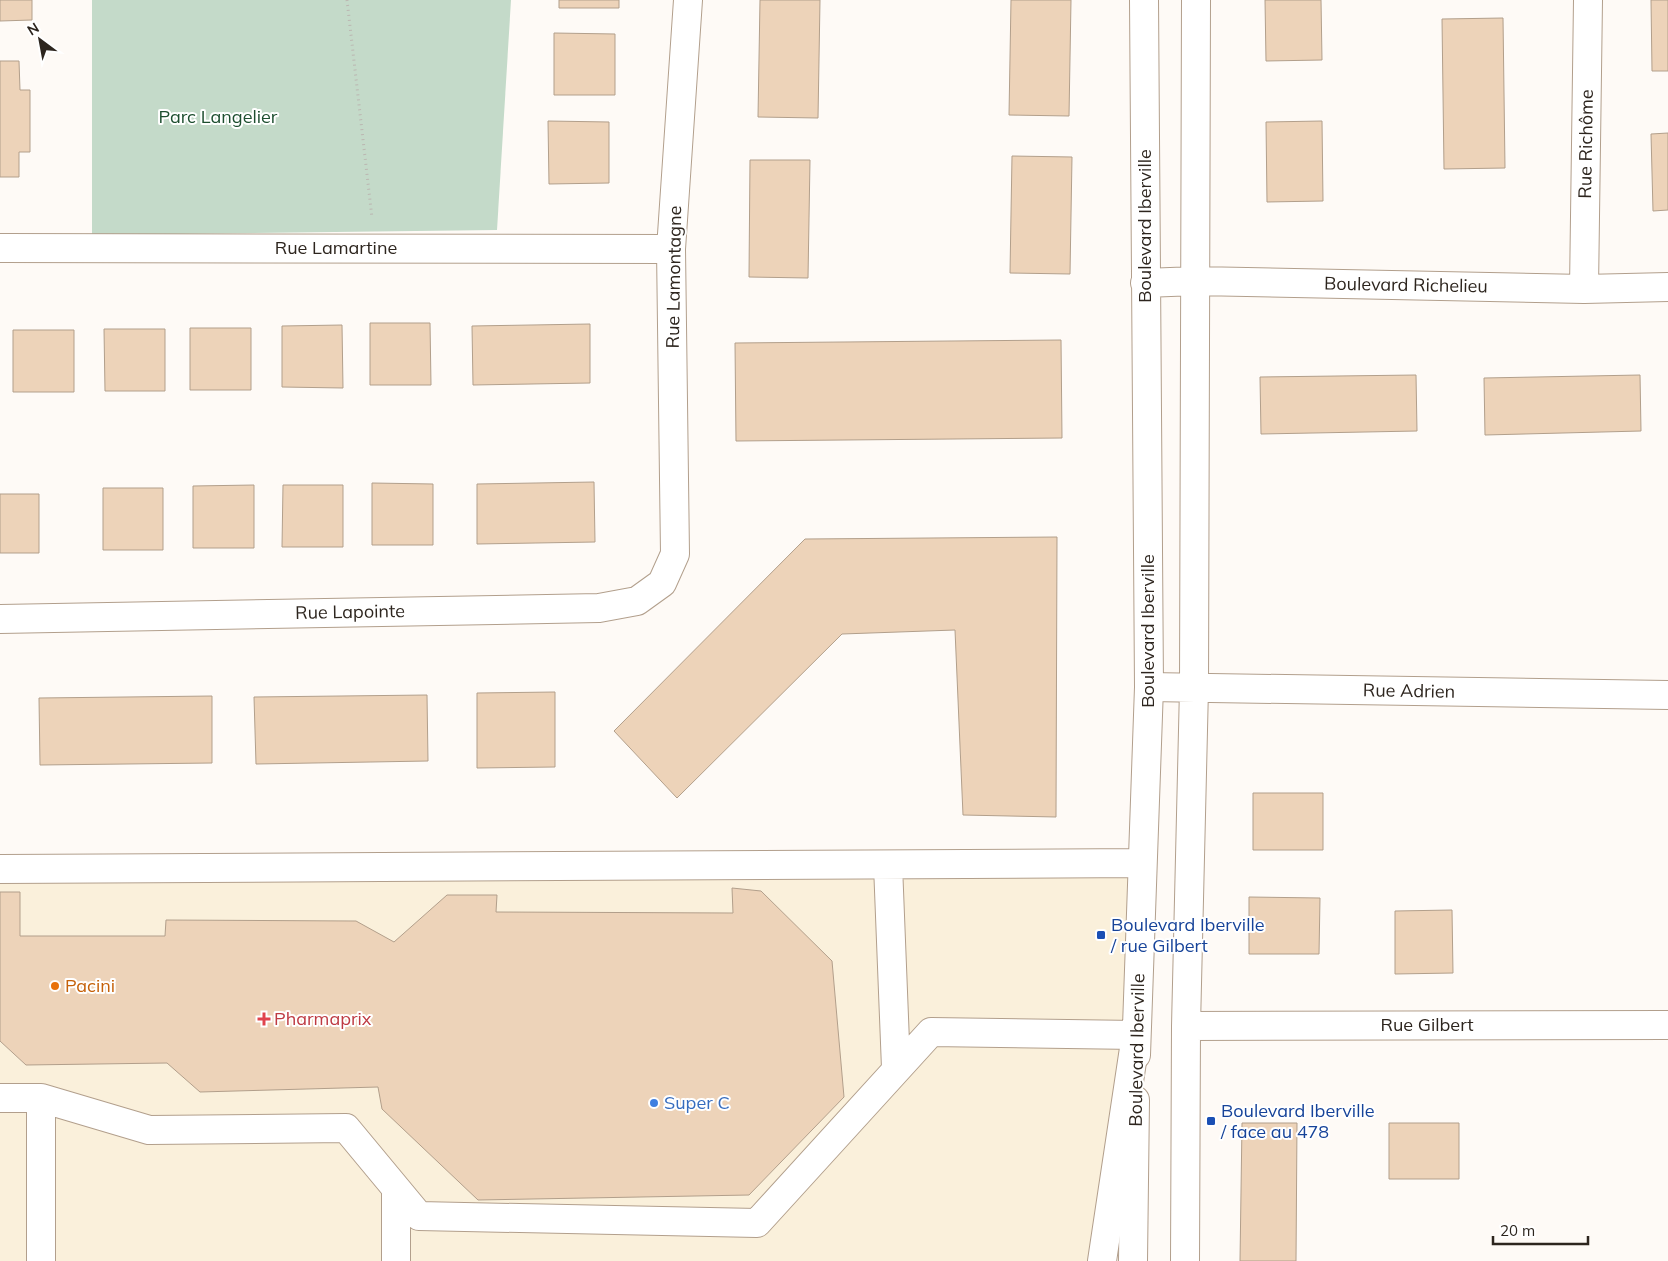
<svg xmlns="http://www.w3.org/2000/svg" width="1668" height="1261" viewBox="0 0 1668 1261" font-family="Mulish,sans-serif">
<style>
.commercial{fill:#faf0db}
.green{fill:#c4dac9}
.building{fill:#edd3b9;stroke:#b29f8b}
.lines{fill:none;stroke-linecap:round;stroke-linejoin:round}
.minor-casing{stroke:#b29f8c;stroke-width:30}
.major-casing{stroke:#b29f8c;stroke-width:30}
.path{stroke:#bbb6b1;stroke-width:3;stroke-dasharray:1 4;stroke-linecap:butt}
.minor{stroke:#fff;stroke-width:28}
.major{stroke:#fff;stroke-width:28}
.transit-dot{fill:#1a4fb4;stroke:#fff;stroke-width:2}
.food-dot{fill:#e8710a;stroke:#fff;stroke-width:2}
.health-dot{fill:#e0444e;stroke:#fff;stroke-width:2}
.shop-dot{fill:#3f7fe0;stroke:#fff;stroke-width:2}
.labels{text-anchor:middle;stroke-width:4;stroke-linejoin:round;paint-order:stroke}
.park-label{font-size:18px;fill:#1d4e2f;stroke:#fff}
.street-label{font-size:18px;fill:#2d251e;stroke:#fff}
.transit-label{font-size:18px;fill:#164399;stroke:#fff;text-anchor:start}
.food-label{font-size:18px;fill:#c56008;stroke:#fff;text-anchor:start}
.health-label{font-size:18px;fill:#be3a42;stroke:#fff;text-anchor:start}
.shop-label{font-size:18px;fill:#366cbe;stroke:#fff;text-anchor:start}
</style>
<rect width="100%" height="100%" fill="#fefaf6"/>
<path class="commercial" d="M1136,851L1142,877L1102,1261H0V855Z"/>
<path class="green" d="M92,0H511L497,230L92,235Z"/>
<path class="building" d="M0,0H32V20L0,21Z
M559,0H619V8H559Z
M760,0H820L818,118L758,117Z
M1011,0H1071L1069,116L1009,115Z
M1265,0H1321L1322,60L1266,61Z
M1651,0H1668V71H1652Z
M1503,18L1505,168L1444,169L1442,19Z
M554,33L615,34V95H554Z
M0,61H19L20,90H30V152H19V177H0Z
M548,121L609,122V183L549,184Z
M1322,121L1323,201L1267,202L1266,122Z
M1668,133V210L1653,211L1651,134Z
M1012,156L1072,157L1070,274L1010,273Z
M750,160H810L808,278L749,277Z
M370,323H430L431,385H370Z
M590,324V383L473,385L472,326Z
M342,325L343,388L282,387V326Z
M190,328H251V390H190Z
M104,329H165V391H105Z
M13,330H74V392H13Z
M1061,340L1062,438L736,441L735,343Z
M1416,375L1417,431L1261,434L1260,377Z
M1640,375L1641,431L1485,435L1484,378Z
M594,482L595,542L477,544V484Z
M372,483L433,484V545H372Z
M254,485V548H193V486Z
M283,485H343V547H282Z
M103,488H163V550H103Z
M0,494H39V553H0Z
M1057,537L1056,817L963,815L955,630L842,634L677,798L614,731L805,539Z
M555,692V767L477,768V693Z
M427,695L428,761L256,764L254,697Z
M212,696V763L40,765L39,698Z
M1253,793H1323V850H1253Z
M732,888L761,891L832,961L844,1097L749,1195L478,1200L382,1109L378,1087L200,1092L167,1063L26,1065L0,1041V892H20V936H165L166,920L356,921L394,942L447,895H497L496,912L733,913Z
M1249,897L1320,898L1319,954H1249Z
M1452,910L1453,973L1395,974V911Z
M1242,1123H1297L1296,1261H1240Z
M1389,1123H1459V1179H1389Z"/>
<g class="lines">
<g class="minor-casing">
<path id="minor" d="M0,248L671,249
M1145,283L1196,281L1584,289L1668,287
M1584,289L1588,0
M0,619L599,608L637,601L662,583L675,554L671,249L688,0
M1149,687L1668,695
M888,865L896,1068
M0,869L1142,863
M1186,1026L1668,1025
M1136,1055L1149,687L1144,0
M0,1098H41L149,1130L346,1128L419,1216L757,1223L931,1032L1136,1035
M41,1098V1261
M396,1261V1189
M1133,1261L1135,1100
M1185,1261L1186,1026L1194,688L1196,0"/>
</g>
<g class="major-casing">
<path id="major" d="M1102,1261L1136,1035"/>
</g>
<path class="path" d="M347,0L372,218"/>
<use href="#minor" class="minor"/>
<use href="#major" class="major"/>
</g>
<g class="transit-dot">
<rect x="1096" y="930" width="10" height="10" rx="2.5"/>
<rect x="1206" y="1116" width="10" height="10" rx="2.5"/>
</g>
<circle class="food-dot" cx="55" cy="986" r="5"/>
<path class="health-dot" d="M261.5 1011.5h5v5h5v5h-5v5h-5v-5h-5v-5h5z"/>
<circle class="shop-dot" cx="654" cy="1103" r="5"/>
<g class="labels">
<g class="park-label">
<text x="218" y="123">Parc Langelier</text>
</g>
<g class="street-label">
<text transform="translate(1586 144) rotate(-89)" y="6">Rue Richôme</text>
<text transform="translate(1145 226) rotate(-90)" y="6">Boulevard Iberville</text>
<text x="336" y="254">Rue Lamartine</text>
<text transform="translate(674 277) rotate(-89)" y="6">Rue Lamontagne</text>
<text transform="translate(1406 285) rotate(1)" y="6">Boulevard Richelieu</text>
<text transform="translate(350 612) rotate(-1)" y="6">Rue Lapointe</text>
<text transform="translate(1148 631) rotate(-90)" y="6">Boulevard Iberville</text>
<text transform="translate(1409 691) rotate(1)" y="6">Rue Adrien</text>
<text x="1427" y="1031">Rue Gilbert</text>
<text transform="translate(1137 1050) rotate(-89)" y="6">Boulevard Iberville</text>
</g>
<g class="transit-label">
<text x="1111" y="931">Boulevard Iberville<tspan x="1111" dy="21">/ rue Gilbert</tspan></text>
<text x="1221" y="1117">Boulevard Iberville<tspan x="1221" dy="21">/ face au 478</tspan></text>
</g>
<g class="food-label">
<text x="65" y="992">Pacini</text>
</g>
<g class="health-label">
<text x="274" y="1025">Pharmaprix</text>
</g>
<g class="shop-label">
<text x="664" y="1109">Super C</text>
</g>
</g>
<g transform="translate(40 40) rotate(328)" stroke="#ffffff" stroke-width="4" paint-order="stroke">
<path d="M0-4L9 19L0 12L-9 19Z" fill="#2d251e"/>
<text y="-8" font-size="14" font-weight="bold" text-anchor="middle" fill="#2d251e">N</text>
</g>
<path d="M1493 1236v8h95v-8" fill="none" stroke="#2d251e" stroke-width="2.5"/>
<text x="1500" y="1236" font-size="15" fill="#2d251e" stroke="#ffffff" stroke-width="4" paint-order="stroke">20 m</text>
</svg>
